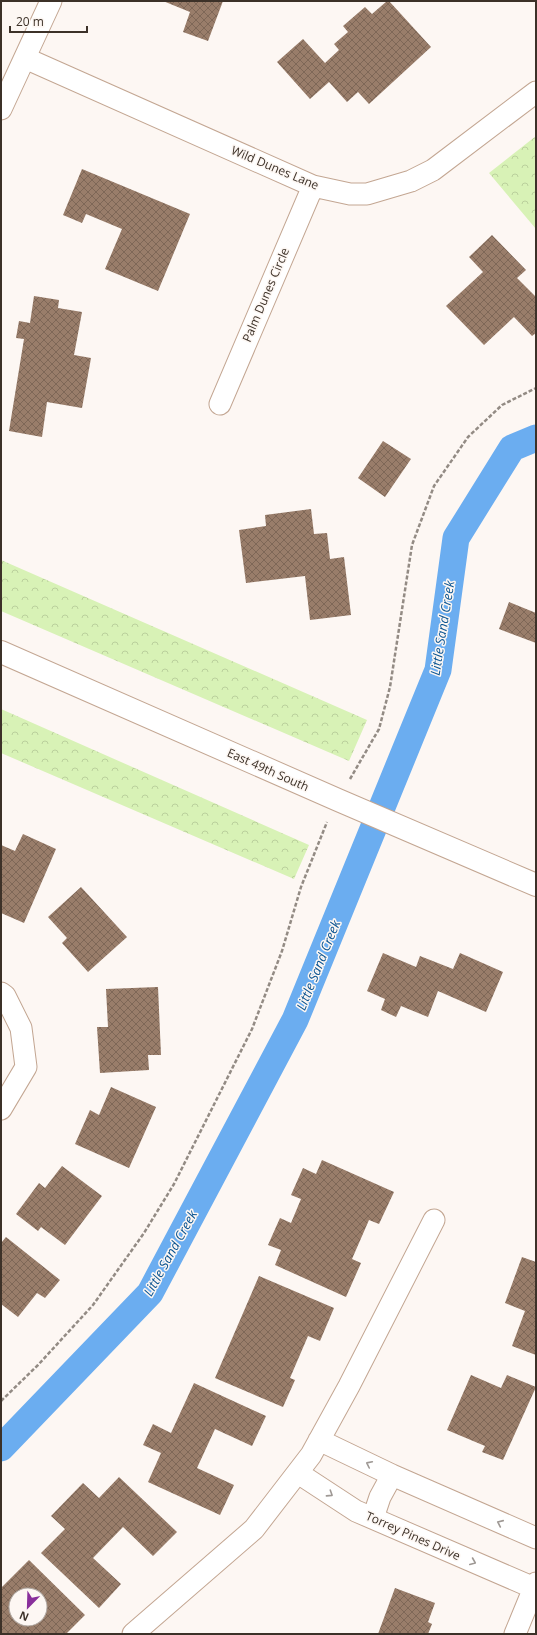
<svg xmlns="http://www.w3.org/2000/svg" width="537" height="1635" viewBox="0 0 537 1635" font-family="'Open Sans',sans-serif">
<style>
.forest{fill:url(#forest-crowns)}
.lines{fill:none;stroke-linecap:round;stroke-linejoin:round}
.canal{stroke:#6badf0;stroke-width:27}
.building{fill:url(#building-cross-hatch);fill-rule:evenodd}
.street-casing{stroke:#c3a692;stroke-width:23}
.secondary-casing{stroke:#c3a692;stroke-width:24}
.path{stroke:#938b84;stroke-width:2.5;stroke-dasharray:4 2;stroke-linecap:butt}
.street{stroke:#fff;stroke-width:21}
.secondary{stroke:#fff;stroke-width:22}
.oneway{stroke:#9e9894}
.labels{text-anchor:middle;stroke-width:3;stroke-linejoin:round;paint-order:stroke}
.street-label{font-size:12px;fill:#3c3128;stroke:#fdf7f3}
.water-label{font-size:13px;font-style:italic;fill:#0c5592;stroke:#fdf7f3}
</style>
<defs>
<pattern id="forest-crowns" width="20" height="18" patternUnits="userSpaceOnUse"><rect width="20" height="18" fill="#d8f2b6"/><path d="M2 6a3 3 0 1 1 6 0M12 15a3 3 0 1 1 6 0" fill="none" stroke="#bad09c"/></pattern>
<pattern id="building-cross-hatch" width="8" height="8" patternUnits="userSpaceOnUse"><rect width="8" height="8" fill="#997d6a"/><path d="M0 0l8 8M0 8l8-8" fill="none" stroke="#7e6757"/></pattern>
</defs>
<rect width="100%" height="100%" fill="#fdf7f3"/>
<path class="forest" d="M536,136V229L489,173Z
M1,560L367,720L349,761L1,611Z
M1,709L309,845L294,879L1,753Z"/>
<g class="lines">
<path class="canal" d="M1,1448L150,1293L295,1020L438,670L456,538L512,448L536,438"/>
</g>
<path class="building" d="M163,1H223L208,41L183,32L190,12Z
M387,1H389L431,47L369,104L358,92L347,102L329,82L310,99L277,62L303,39L325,63L339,50L334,44L348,32L343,26L365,7L372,14Z
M82,169L190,214L158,291L105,269L122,229L86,214L82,223L63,215Z
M492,235L526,270L517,278L536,297V333L532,336L514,317L484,345L446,306L483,272L469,257Z
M34,296L59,300L58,308L82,312L74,355L91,358L82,408L47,402L42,437L9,431L24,339L16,338L19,321L30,323Z
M383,441L411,459L385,497L358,478Z
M311,509L314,534L327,533L330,559L344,557L351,615L310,620L305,576L246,583L239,530L266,526L265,515Z
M509,602L536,613V643L499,629Z
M23,834L56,849L24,923L1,913V845L15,851Z
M81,887L127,937L88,972L62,943L67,938L48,917Z
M383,953L416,967L420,956L453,969L460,953L503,972L486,1012L438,991L428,1017L401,1006L396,1017L381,1010L385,999L367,991Z
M158,987L161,1055H148L149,1070L100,1073L97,1027H108L106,989Z
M111,1087L156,1107L129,1168L75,1144L90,1110L99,1115Z
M322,1160L394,1192L379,1224L369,1220L352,1259L361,1263L346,1297L275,1265L281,1250L268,1245L280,1218L291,1223L301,1199L291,1195L303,1168L316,1174Z
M62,1166L102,1196L65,1245L41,1227L38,1231L16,1214L39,1183L45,1188Z
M6,1237L60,1280L45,1298L37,1293L18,1317L1,1304V1243Z
M522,1257L536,1262V1355L512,1346L525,1311L505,1303Z
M259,1276L334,1308L320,1341L308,1336L290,1378L295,1380L283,1407L215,1378Z
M471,1375L501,1388L507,1375L536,1387L503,1460L482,1452L485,1446L447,1430Z
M194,1383L266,1416L252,1446L215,1429L197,1468L234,1485L220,1515L148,1482L161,1453L143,1445L153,1424L171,1433Z
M119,1477L177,1532L153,1556L123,1527L93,1558L121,1584L99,1608L41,1553L65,1529L51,1516L83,1483L99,1498Z
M29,1560L85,1615L66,1634H1V1588ZM16,1595H40V1619H16Z
M395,1588L435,1603L428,1622L432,1624L428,1634H378Z"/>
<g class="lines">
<g class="street-casing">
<path id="street" d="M25,58L313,186L350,194H367L411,181L433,170L536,92
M1,109L51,1
M220,404L313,186
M1,993L5,996L21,1028L26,1067L1,1109
M319,1440L392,1475L536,1538
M298,1473L356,1511L534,1588
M373,1518L380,1497L392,1475
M133,1634L254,1529L311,1455L349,1386L434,1220
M515,1634L536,1583"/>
</g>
<g class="secondary-casing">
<path id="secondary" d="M1,652L338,800L536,885"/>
</g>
<path class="path" d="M350,779L379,729L390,687L412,545L434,486L468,437L502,405L536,388
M1,1401L38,1365L93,1305L144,1233L174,1184L252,1029L282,951L301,887L327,822"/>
<use href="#street" class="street"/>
<use href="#secondary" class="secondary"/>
</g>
<defs><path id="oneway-chevron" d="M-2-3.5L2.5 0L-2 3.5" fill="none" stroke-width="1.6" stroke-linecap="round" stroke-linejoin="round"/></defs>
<g class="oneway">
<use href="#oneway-chevron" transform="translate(369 1464) rotate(-154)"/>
<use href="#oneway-chevron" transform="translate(330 1494) rotate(33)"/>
<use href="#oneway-chevron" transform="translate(500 1523) rotate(-156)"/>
<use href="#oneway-chevron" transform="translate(473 1562) rotate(23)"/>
</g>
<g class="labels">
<g class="street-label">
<text transform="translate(275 168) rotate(23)" y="4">Wild Dunes Lane</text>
<text transform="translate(266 295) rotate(-67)" y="4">Palm Dunes Circle</text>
<text transform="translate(268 770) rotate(24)" y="4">East 49th South</text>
<text transform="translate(413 1536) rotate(24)" y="4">Torrey Pines Drive</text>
</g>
<g class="water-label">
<text transform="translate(442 628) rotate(-81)" y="5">Little Sand Creek</text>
<text transform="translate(318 965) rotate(-68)" y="5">Little Sand Creek</text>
<text transform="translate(170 1253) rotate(-61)" y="5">Little Sand Creek</text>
</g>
</g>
<rect width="537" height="1635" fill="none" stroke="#3c3128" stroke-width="4"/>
<g transform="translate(28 1607) rotate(203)"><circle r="19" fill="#fdf7f3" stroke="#b0a8a2"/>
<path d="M0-3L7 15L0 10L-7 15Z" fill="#892f9b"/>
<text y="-6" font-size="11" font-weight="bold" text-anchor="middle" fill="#3c3128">N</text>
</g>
<path d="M10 26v6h77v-6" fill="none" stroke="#3c3128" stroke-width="2"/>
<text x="16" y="26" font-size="12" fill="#3c3128" stroke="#fdf7f3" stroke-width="3" paint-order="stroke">20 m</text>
</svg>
